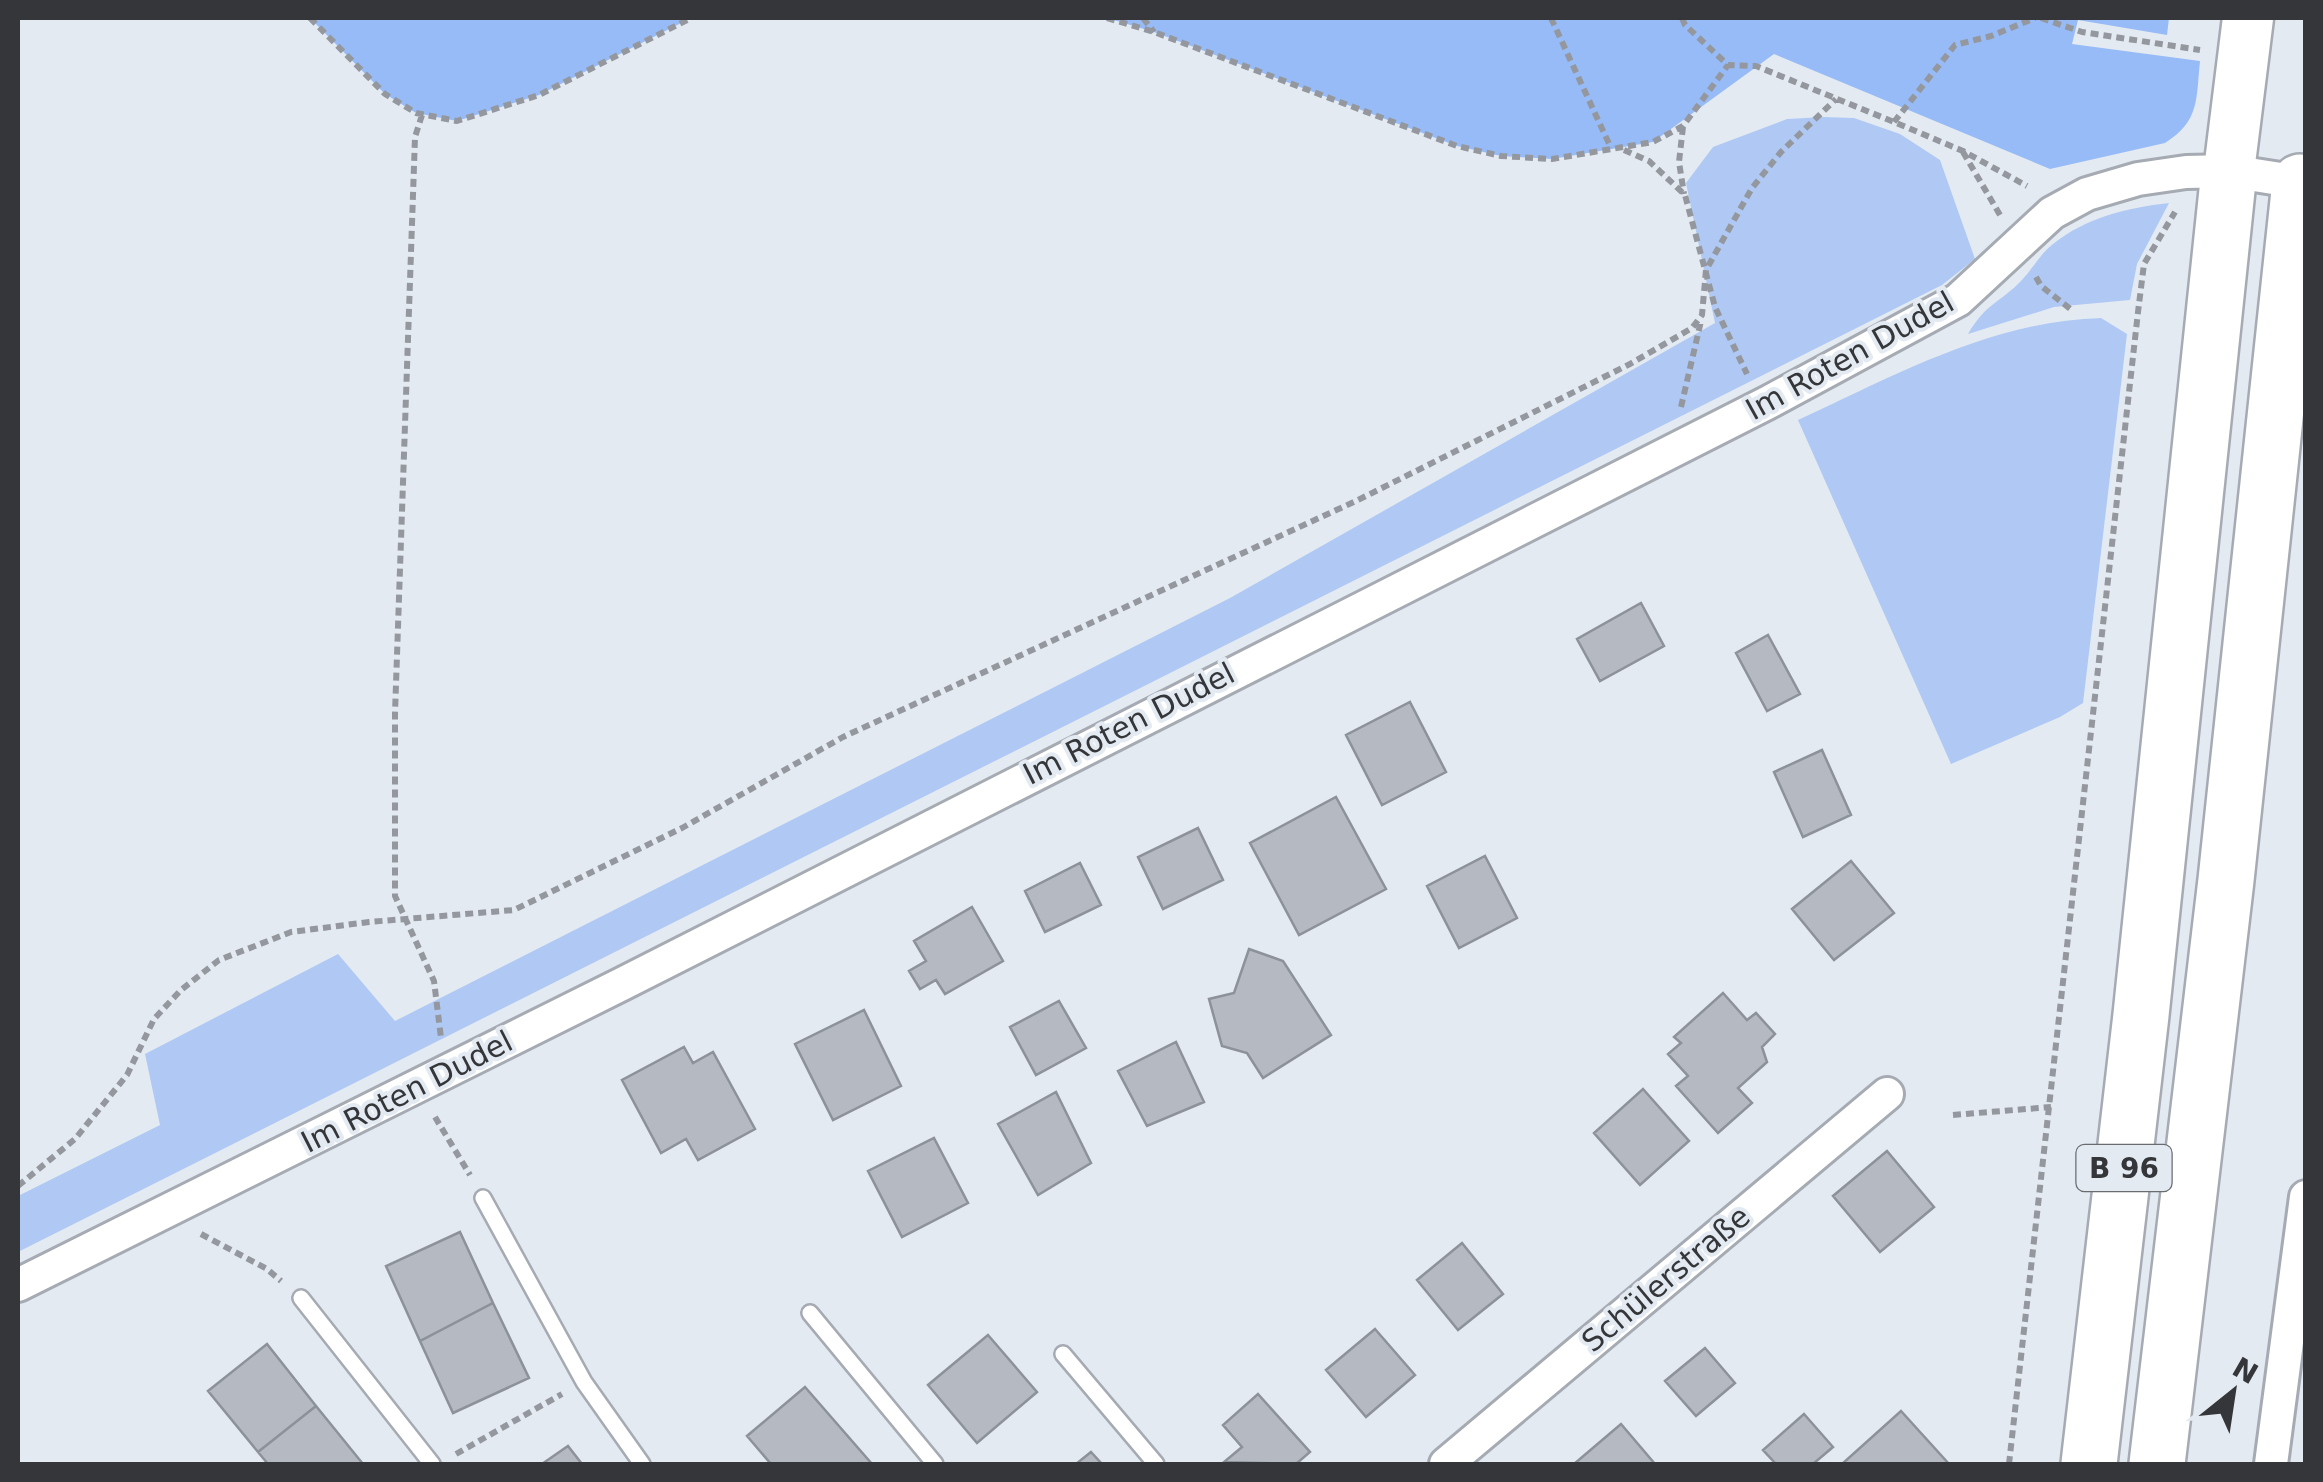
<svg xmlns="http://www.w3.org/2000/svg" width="2323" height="1482" viewBox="0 0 2323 1482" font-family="'DejaVu Sans',sans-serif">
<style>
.green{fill:#afc9f4}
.forest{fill:#97bbf6}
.building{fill:#b5bac2;stroke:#8d9199;stroke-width:2.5}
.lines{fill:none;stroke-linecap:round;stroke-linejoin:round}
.lane-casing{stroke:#a6abb3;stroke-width:20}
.street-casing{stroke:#a6abb3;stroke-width:38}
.primary-casing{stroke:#a6abb3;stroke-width:55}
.highway-casing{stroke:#a6abb3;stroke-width:60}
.path{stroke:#94989e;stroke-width:6;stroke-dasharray:8 5;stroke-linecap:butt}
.lane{stroke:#fff;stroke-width:15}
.street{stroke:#fff;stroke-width:32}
.primary{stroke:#fff;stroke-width:50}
.highway{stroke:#fff;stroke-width:55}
.labels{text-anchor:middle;stroke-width:8;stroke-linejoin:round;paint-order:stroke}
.shield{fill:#e4eaf2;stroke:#696c70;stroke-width:2.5}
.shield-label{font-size:28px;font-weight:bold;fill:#343639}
.street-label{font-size:30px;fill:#343639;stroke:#e4eaf2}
</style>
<rect width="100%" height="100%" fill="#e4eaf2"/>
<path class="green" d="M1823,117L1854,118L1900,134L1940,160L1975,259L1942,285L18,1252V1196L160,1125L145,1054L338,954L395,1021L1230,598L1715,323L1686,183L1713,147L1787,119Z
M2169,203L2137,264L2130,300L2054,307L1968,334C1986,303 2000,303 2022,280C2033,268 2041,253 2053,244C2087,217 2127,208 2169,203Z
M2101,318L2127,334L2083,703L2060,717L1951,764L1798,420C1896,375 1992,321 2101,318Z"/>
<path class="forest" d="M310,18H691L539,95L457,121L416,113L385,94Z
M1107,18H2169L2167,35L2078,20L2072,44L2200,61C2196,99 2200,121 2165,143L2050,169L1774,54L1653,142L1552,159L1501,156L1457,146L1154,32Z"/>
<path class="building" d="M1641,603L1664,646L1600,681L1577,639Z
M1768,635L1800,694L1767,711L1736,653Z
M1410,702L1446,772L1382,805L1346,735Z
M1822,750L1851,815L1803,837L1774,772Z
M1336,797L1386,889L1299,935L1250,843Z
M1198,828L1223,880L1163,909L1138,857Z
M1485,856L1517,918L1459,948L1427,886Z
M1851,861L1894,913L1834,960L1792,909Z
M1080,863L1101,905L1045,932L1025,891Z
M972,907L1003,961L945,994L936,980L920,989L909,971L926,961L914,941Z
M1249,949L1283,961L1331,1035L1263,1078L1247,1053L1222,1046L1209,999L1234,993Z
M1723,993L1747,1020L1756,1013L1775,1034L1762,1047L1767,1062L1738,1088L1752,1103L1718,1133L1676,1086L1688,1076L1668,1054L1681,1043L1674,1037Z
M1059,1001L1086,1048L1036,1075L1010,1027Z
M864,1010L901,1086L833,1120L795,1044Z
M1176,1042L1204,1102L1147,1126L1118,1071Z
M684,1047L693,1063L713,1052L755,1129L698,1160L686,1139L661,1153L622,1080Z
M1643,1089L1689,1141L1640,1185L1594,1133Z
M1056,1092L1091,1163L1038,1195L998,1124Z
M934,1138L968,1203L902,1237L868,1171Z
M1887,1151L1934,1207L1880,1252L1833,1196Z
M460,1232L493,1303L420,1341L386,1266Z
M1462,1243L1503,1294L1458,1330L1417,1280Z
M493,1303L529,1378L453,1413L420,1341Z
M1375,1329L1415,1375L1366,1417L1326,1370Z
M988,1335L1037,1392L977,1443L928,1385Z
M267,1344L316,1406L258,1452L208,1391Z
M1705,1348L1735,1383L1696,1416L1665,1381Z
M805,1387L872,1464H771L747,1436Z
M1258,1394L1310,1452L1296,1464L1224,1462L1242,1447L1223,1425Z
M316,1406L363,1464H268L258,1452Z
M1901,1411L1949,1464H1842Z
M1804,1414L1833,1447L1813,1464H1776L1763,1450Z
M1621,1424L1655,1464H1574Z
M568,1446L582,1464H542Z
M1091,1452L1102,1464H1076Z"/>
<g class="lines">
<g class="lane-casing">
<path id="lane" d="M483,1198L584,1382L642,1464
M301,1298L432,1464
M810,1313L935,1464
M1063,1354L1156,1464"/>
</g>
<g class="street-casing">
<path id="street" d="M18,1285L622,984L1767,403L1958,300L2052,213L2087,194L2138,179L2186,172L2229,171L2306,183
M1446,1464L1887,1094
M2271,1464L2306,1197"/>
</g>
<g class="primary-casing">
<path id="primary" d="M2229,171L2248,18"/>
</g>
<g class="highway-casing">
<path id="highway" d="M2089,1464L2141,1015L2229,171
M2157,1464L2226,880L2300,182"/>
</g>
<path class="path" d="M310,18L385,94L416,113L457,121L539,95L691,18
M1107,18L1154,32L1457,146L1501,156L1552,159L1653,142L1683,126L1728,65
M1143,18L1154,32
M1551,18L1611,148
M1682,18L1685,25L1728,65L1756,66L1894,122L1963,151L2027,186
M2041,18L2082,32L2200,50
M422,115L415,137L395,713V896L434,981L441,1038
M1894,122L1955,45L1991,36L2035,18
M1683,127L1679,162L1684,194
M1624,150L1649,161L1685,195L1715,307L1747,374
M1963,152L2000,215
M2036,277L2041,286L2073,311
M1681,407L1701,321
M1953,1115L2051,1107
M435,1117L470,1175
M18,1186L75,1139L127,1075L154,1019L181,990L219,960L291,932L369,922L514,910L682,828L843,737L1356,501L1630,364L1692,328L1702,315L1706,270L1752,188L1781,152L1836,99
M201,1234L267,1269L281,1281
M456,1454L562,1394
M2009,1464L2138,312L2144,264L2175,212"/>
<use href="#lane" class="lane"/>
<use href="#street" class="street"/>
<use href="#primary" class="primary"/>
<use href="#highway" class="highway"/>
</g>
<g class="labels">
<rect class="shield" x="2076.5" y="1145" width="95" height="46" rx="8"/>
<g class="shield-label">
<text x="2124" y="1178">B 96</text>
</g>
<g class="street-label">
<text transform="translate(1850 356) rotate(-29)" y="10">Im Roten Dudel</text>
<text transform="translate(1129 724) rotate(-27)" y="10">Im Roten Dudel</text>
<text transform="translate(407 1092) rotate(-27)" y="10">Im Roten Dudel</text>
<text transform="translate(1666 1279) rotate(-40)" y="10">Schülerstraße</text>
</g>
</g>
<rect width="2323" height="1482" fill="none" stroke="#343639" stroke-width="40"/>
<g transform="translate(2233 1392) rotate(30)" stroke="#e4eaf2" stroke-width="8" paint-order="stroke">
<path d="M0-8L18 38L0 25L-18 38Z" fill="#343639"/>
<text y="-15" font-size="28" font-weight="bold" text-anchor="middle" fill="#343639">N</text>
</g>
</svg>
